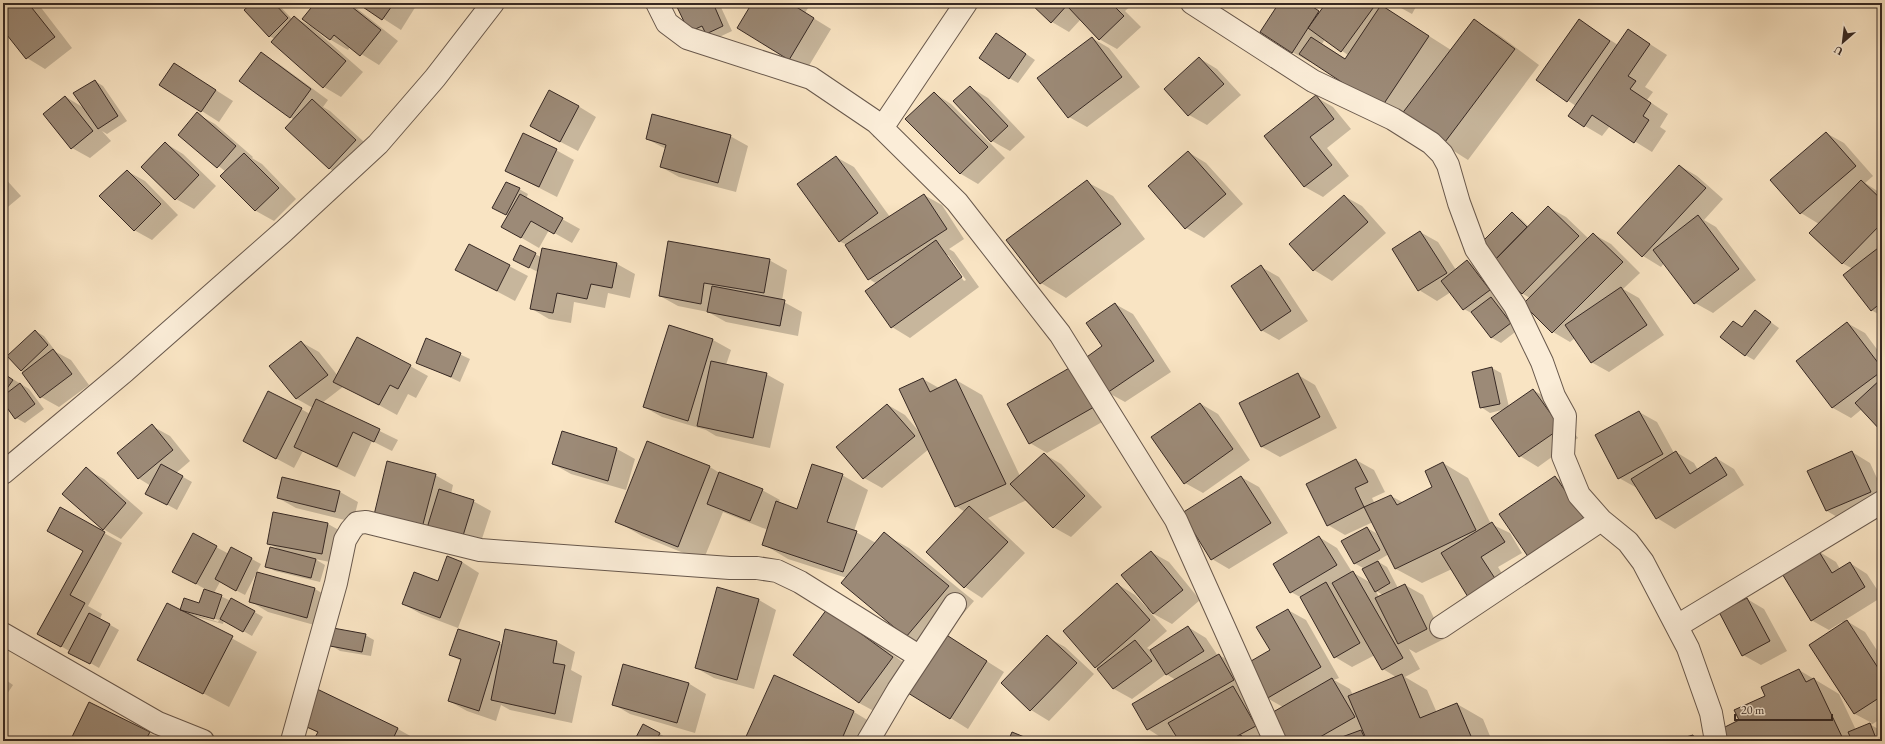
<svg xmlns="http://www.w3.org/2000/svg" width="1885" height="744" viewBox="0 0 1885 744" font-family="'EB Garamond',serif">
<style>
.shadow{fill:#0003;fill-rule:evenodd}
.building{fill:#9c8a77;stroke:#372924}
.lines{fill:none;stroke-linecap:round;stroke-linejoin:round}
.minor-casing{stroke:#68584c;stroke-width:24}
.minor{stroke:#fbedd8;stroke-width:22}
</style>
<rect width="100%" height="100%" fill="#f9e4c3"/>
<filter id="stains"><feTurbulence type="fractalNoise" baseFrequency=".005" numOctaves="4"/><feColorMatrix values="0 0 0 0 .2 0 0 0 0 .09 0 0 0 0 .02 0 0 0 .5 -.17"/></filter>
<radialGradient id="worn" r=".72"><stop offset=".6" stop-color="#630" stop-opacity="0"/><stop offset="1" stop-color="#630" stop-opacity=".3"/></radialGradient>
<path class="shadow" d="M10,3H35L39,5L72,48L45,69L27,58L3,28V8Z
M253,3H277L292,19L294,17L312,27L363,72L341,97L324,87L275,39L269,36Z
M316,3H350L398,41L379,65L350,47L348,50L331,40L304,18Z
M359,3H411L416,6L401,30Z
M418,3H429L426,8Z
M688,3H719L732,31L715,39L690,32Z
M734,3H745L738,6Z
M753,3H811L805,13L831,29L807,69L789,59Z
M1031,3H1134L1125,11L1141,27L1117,49L1099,39L1081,19L1069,32L1052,22Z
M1265,3H1307L1320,12L1327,3H1377L1451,50L1474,20L1499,35L1539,65L1468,160L1311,61L1310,62L1292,52L1276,9ZM1325,39L1348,55L1346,59L1322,44Z
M1392,3H1418L1412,14Z
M1579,20L1618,45L1628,30L1667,55L1645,87L1653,92L1647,100L1668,114L1660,127L1666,131L1652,152L1610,126L1602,136L1585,126L1570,116L1576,106L1537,80Z
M997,34L1035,60L1018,83L1009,78Z
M1092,38L1109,48L1140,87L1087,127L1069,117Z
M261,53L279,64L328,100L323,107L330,111L374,151L347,179L330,169L286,128L294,120L241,81Z
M1199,58L1217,69L1241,95L1207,125L1189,115Z
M192,75L233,101L219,122L161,85Z
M95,81L103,86L127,121L107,134L102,131L111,141L90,158L72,148L66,97L84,108Z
M970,87L988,98L1025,137L1010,151L992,141Z
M934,93L951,104L1005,158L978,184L961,174L907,119Z
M1316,97L1333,107L1351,129L1327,148L1349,176L1323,197L1305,187L1265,136Z
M578,106L596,117L578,151L549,136Z
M197,114L215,124L253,157L252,158L262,164L296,199L274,221L256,211L222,176L226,172L180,135Z
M1826,133L1844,143L1873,176L1865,183L1882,194V316L1871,310L1853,269L1842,263L1819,224L1801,213Z
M730,136L748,146L736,192L679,177L661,167L666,149L647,139Z
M165,143L183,154L216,186L194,209L176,199Z
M556,150L574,160L557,197L506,171Z
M1188,152L1206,163L1243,204L1204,238L1186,228L1149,187Z
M836,157L854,167L890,217L924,195L942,205L964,239L949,249L954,252L979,287L910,338L892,327L866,291L877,284L869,279L847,245L839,241ZM945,255H948L966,280L964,281Z
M1680,166L1697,176L1723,199L1704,220L1716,227L1756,280L1713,313L1695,303L1664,263L1661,267L1643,256L1618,233Z
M127,171L145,181L178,215L152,240L134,230Z
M3,176L21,196L3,211Z
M1087,182L1113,196L1145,239L1066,298L1041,283Z
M519,189L528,194L526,199L580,229L572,243L549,230L539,248L503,227L509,216L502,213Z
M1344,196L1362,206L1386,233L1332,281L1314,270L1290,244Z
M1548,207L1566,217L1589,239L1593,234L1611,244L1640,273L1623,289L1639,298L1664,335L1609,372L1591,362L1575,338L1570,342L1553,332L1530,298L1523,294L1492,263L1512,213L1521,219L1529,227Z
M1420,232L1438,242L1456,270L1467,261L1485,272L1519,329L1501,343L1492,338L1475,315L1464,309L1451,292L1437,301L1419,290Z
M469,245L528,276L515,301L456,270Z
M520,247L541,257L543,249L617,264L635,274L630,298L608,293L605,308L574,302L571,323L549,319L532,309L538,272L514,260Z
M769,260L787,270L782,301L802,312L798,336L726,322L708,312L678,306L660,296Z
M1261,267L1279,277L1308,321L1279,340L1261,330Z
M1115,304L1133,314L1171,372L1125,402L1107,392Z
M1755,311L1779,328L1754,360L1745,355L1733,322L1743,327Z
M1847,323L1865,333L1882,356V431L1862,409L1851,418L1833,408L1797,361Z
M669,326L713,340L731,350L726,365L766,374L784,384L770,448L716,436L706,430L662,417L644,407Z
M35,331L44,336L56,352L71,360L89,385L59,407L41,397L21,370Z
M427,339L470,359L460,382L417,362Z
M301,342L319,352L338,376L410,366L428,376L416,398L408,394L397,415L344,386L322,403L398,440L392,451L372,441L355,477L303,451L294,468L262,451L301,409L310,414L313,408L297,399L271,366Z
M1492,368L1501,373L1509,407L1533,390L1551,400L1578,438L1538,467L1520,456L1493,419L1506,409L1490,413L1481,407Z
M1071,369L1111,417L1047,453L1030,443Z
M3,373L29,389L44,409L25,423L16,418L3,399Z
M1298,375L1315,385L1337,428L1280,457L1262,447L1240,404Z
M923,379L939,388L956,380L982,395L1020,476L1044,454L1061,464L1102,507L1071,537L1053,527L1027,500L988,518L1025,553L982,598L965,587L927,552L965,512L956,506L929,449L882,488L864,478L888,405L905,415L921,434Z
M1201,404L1218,414L1250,460L1203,493L1185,483Z
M1639,412L1657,422L1674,453L1676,452L1694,463L1698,470L1716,458L1734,469L1744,485L1675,529L1657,518L1637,488L1619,478L1596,435Z
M152,426L170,436L190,461L176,473L192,482L177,510L155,498L151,486L138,478Z
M562,432L617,449L635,459L626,490L571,474L553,464Z
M1852,452L1870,463L1882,489V504L1844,521L1827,511Z
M1356,460L1374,470L1385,492L1372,498L1375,504L1391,496L1404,503L1434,488L1443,463L1468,478L1491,524L1510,533L1522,553L1498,567L1513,591L1452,569L1422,583L1396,569L1389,554L1377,561L1387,567L1398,588L1405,585L1423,595L1444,639L1416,653L1409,649L1420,669L1405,677L1427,690L1437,713L1457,704L1483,719L1492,741H1284L1283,707L1267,698L1271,651L1288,610L1306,620L1339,678L1334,680L1350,689L1353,695L1396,677L1383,669L1375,655L1352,667L1335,657L1302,598L1291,592L1319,537L1337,548L1352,572L1371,583L1365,569L1354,563L1367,528L1376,533L1380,540H1382L1373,522L1345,535L1328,525ZM1376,591L1383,595L1379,597Z
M710,467L723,475L762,490L780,500L778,503L797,510L842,475L868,490L854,531L876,543L884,534L909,548L974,601L945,635L1004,672L968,729L909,692L932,651L907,636L847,578L788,559L763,544L768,530L723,512L703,561L642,536L616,521Z
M86,469L104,479L143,513L121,539L103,529Z
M435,475L453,485L451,494L473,501L491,511L479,548L393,525Z
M1241,477L1259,487L1288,533L1229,569L1212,559Z
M1555,477L1573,487L1603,531L1548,568Z
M283,478L340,492L358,502L353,522L296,508L278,498Z
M274,514L328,524L346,534L340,564L315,559L325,565L320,582L275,571L266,566L280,550L268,543Z
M104,533L122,543L88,606L102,614L100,619L119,630L99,668L38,633Z
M216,547L229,554L232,548L261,564L245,595L220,582L214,593L231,601L232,599L263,617L252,636L224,620L223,624L189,615L257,652L229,707L139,659L181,611L200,605L205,589L173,571ZM190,611L219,620L218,622L190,613Z
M1818,551L1836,562L1840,569L1850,563L1867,574L1882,597L1845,620L1865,632L1882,658V718L1871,725L1882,731V741H1721L1767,696L1799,670L1839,694L1856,730L1872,723L1855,714L1810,645L1843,624L1842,622L1829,630L1811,620Z
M1151,552L1169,562L1200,600L1172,624L1150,612L1167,631L1147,648L1151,650L1188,627L1206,638L1218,656L1219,655L1237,665L1264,741H1180L1176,734L1165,740L1148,729L1176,680L1166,674L1132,699L1114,689L1096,667L1117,584L1135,595L1147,608L1148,607Z
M462,562L479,573L458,628L421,614L403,604L439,582Z
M315,589L332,599L325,628L268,612L250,601Z
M1747,599L1764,609L1787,651L1761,665L1743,655Z
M759,600L776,610L754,689L714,678L696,668Z
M852,625L918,673L885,717L859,703Z
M506,630L557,642L575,652L571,670L582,676L572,723L510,710L501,705L496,721L467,711L449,701L461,661L450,655L499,643L503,645Z
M365,635L374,640L371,656L340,651L331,645Z
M1047,637L1065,647L1094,674L1049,721L1031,710L1003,683Z
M774,676L854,712L879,727L872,741H745Z
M3,678L13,685L3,700Z
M688,683L706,694L695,733L630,714L613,704Z
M302,723L398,729L419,741H314L318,733Z
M149,733L164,741H71Z
M660,734L672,741H635Z
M1693,736L1702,741H1676Z"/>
<path class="building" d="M8,3H28L55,37L26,59L3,30V7Z
M252,3H274L288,18L269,37L244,10Z
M315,3H347L381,30L360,56L334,35L330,40L302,19Z
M357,3H394L382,20Z
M686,3H713L723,26L706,34L702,26L689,32L677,7Z
M752,3H790L814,18L789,60L737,28Z
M1030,3H1069L1051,23Z
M1073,3H1111L1124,16L1099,40L1068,7Z
M1279,3H1307L1319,11L1292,53L1260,32Z
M1326,3L1376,4L1341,52L1308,28Z
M1381,5L1429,36L1381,108L1299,54L1311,37L1345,59Z
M294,16L346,61L323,88L271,42Z
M1474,19L1515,49L1442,146L1401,115Z
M1579,19L1610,41L1567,102L1536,80Z
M1628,29L1650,44L1628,76L1636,81L1630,89L1651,103L1643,116L1649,120L1634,143L1592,115L1584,127L1568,116Z
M996,33L1026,54L1009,79L979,58Z
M1092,37L1122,77L1068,118L1037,78Z
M261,52L311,89L290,118L239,81Z
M1199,57L1224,84L1188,116L1164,89Z
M174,63L216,90L201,112L159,85Z
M95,80L118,116L98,129L73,93Z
M970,86L1008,126L991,142L953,101Z
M549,90L579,106L560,142L530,126Z
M934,92L988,147L960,174L905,119Z
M1316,95L1334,119L1310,137L1332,165L1304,187L1264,136Z
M65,96L93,131L71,149L43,114Z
M312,99L356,140L329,169L285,128Z
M197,112L236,146L217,168L178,135Z
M652,114L731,135L718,183L660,167L666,145L646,139Z
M1826,132L1856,166L1800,214L1770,180Z
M523,133L557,149L539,187L505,171Z
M165,142L199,175L175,200L141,167Z
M1188,151L1226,194L1185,229L1148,186Z
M244,153L279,188L255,211L220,176Z
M836,156L878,213L839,242L797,184Z
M1679,165L1706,188L1642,257L1617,233Z
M127,170L161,204L134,231L99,196Z
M1087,180L1121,224L1040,284L1006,240Z
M1861,180L1882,200V223L1842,264L1809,233Z
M506,182L520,188L506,215L492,208Z
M520,194L563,218L554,234L531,221L521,238L501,227Z
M924,194L947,229L868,280L845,245Z
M1344,195L1368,222L1313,271L1289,244Z
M1548,206L1579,236L1522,294L1491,264Z
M1512,212L1527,227L1491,264L1476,248Z
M1698,215L1739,269L1694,304L1653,250Z
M1420,231L1447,273L1418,291L1392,249Z
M1593,233L1623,262L1552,333L1523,304Z
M936,240L962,277L891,328L865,291Z
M668,241L770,259L764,293L704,283L701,304L659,296Z
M469,244L510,265L497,291L455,270Z
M520,245L536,253L529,268L513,260Z
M1882,245V302L1871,311L1843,275Z
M542,248L617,263L612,288L591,284L587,299L557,293L553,313L530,309Z
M1467,260L1490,290L1463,310L1441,281Z
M1261,265L1291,311L1261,331L1231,286Z
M712,286L785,300L780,326L707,312Z
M1621,287L1647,325L1591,363L1565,325Z
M1491,297L1511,323L1491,338L1471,312Z
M1115,303L1154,361L1107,393L1084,359L1102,346L1086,323Z
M1755,310L1771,322L1745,356L1720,337L1733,321L1742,327Z
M1847,322L1882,368V371L1832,408L1796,361Z
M669,325L713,339L688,421L643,407Z
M35,330L48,345L21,371L7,356Z
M357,337L411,365L398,389L390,385L379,405L333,382Z
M426,338L461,353L451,377L416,363Z
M301,341L328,375L296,399L269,366Z
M53,349L72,374L40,398L22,373Z
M711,361L767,373L753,438L697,426Z
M1071,367L1094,407L1029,444L1007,404Z
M1492,367L1500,404L1480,408L1472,372Z
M3,373L13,380L3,394Z
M1298,373L1320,417L1261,447L1239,403Z
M923,378L930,392L956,379L1006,484L955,507L899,389Z
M1882,378V432L1855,403Z
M20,383L35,404L15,419L3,402V396Z
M1533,389L1561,428L1519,457L1491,418Z
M268,391L302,408L276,459L243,441Z
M316,399L380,429L374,442L353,432L337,467L294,447Z
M1200,403L1233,449L1184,484L1151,437Z
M887,404L915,436L863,479L836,447Z
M1639,411L1663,454L1618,479L1595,435Z
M152,424L173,450L138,479L117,453Z
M562,431L617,448L608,481L552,464Z
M647,441L710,466L678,547L615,522Z
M1676,451L1690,474L1716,457L1727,475L1656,519L1631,479Z
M1852,451L1871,492L1826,511L1807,471Z
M1044,453L1085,496L1053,528L1010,484Z
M1356,459L1368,482L1355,488L1364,507L1327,526L1306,484Z
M387,461L436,474L422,528L374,515Z
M1443,462L1476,530L1395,569L1364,507L1391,495L1397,505L1432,487L1425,471Z
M161,464L183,476L167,505L145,494Z
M812,464L843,474L827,522L857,531L843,572L762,545L776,501L797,509Z
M86,467L126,503L103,530L62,494Z
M719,472L763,489L750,521L707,504Z
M1241,476L1271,523L1211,560L1182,513Z
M1555,476L1586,521L1529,558L1499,514Z
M282,477L340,491L335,512L277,498Z
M439,489L474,500L462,539L427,528Z
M969,506L1008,542L964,588L926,552Z
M60,507L105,532L70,595L85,603L61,647L37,634L83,551L47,531Z
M273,512L328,523L322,554L267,544Z
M1492,522L1505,542L1481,557L1496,580L1468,597L1441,553Z
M1367,527L1380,550L1354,564L1341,541Z
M884,532L949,586L906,637L841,583Z
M193,533L217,546L196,584L172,572Z
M1319,536L1337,565L1290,593L1273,564Z
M231,547L252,558L236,591L215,579Z
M270,547L316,559L311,578L265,567Z
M1818,550L1832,573L1850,562L1865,587L1811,621L1781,572Z
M1151,551L1183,590L1153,614L1121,575Z
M447,556L462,562L440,618L402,604L414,572L438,581Z
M1378,561L1390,583L1375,592L1362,569Z
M1353,571L1403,658L1382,670L1332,583Z
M257,572L315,588L307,618L249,602Z
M1326,582L1360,643L1334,658L1300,597Z
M1117,583L1150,620L1095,668L1063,631Z
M1405,584L1427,629L1398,644L1375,598Z
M717,587L759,599L737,680L695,668Z
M204,589L222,595L214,619L180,610L184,598L199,603Z
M231,598L255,611L243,632L220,619Z
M1747,598L1770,641L1742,656L1719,612Z
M167,603L233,636L203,694L137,660Z
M827,609L893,657L859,703L793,655Z
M1288,609L1321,667L1266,699L1246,664L1270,650L1256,627Z
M89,613L110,624L90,664L68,653Z
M1847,620L1882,674V696L1854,714L1809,645Z
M1188,626L1204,651L1166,675L1150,650Z
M333,628L366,634L362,652L330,646Z
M458,629L500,642L479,711L448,701L461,659L449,655Z
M505,629L557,641L553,663L565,665L555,714L491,700Z
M945,634L987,661L950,719L908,693Z
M1047,635L1077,663L1030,711L1001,683Z
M1135,640L1152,661L1113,689L1097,669Z
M1219,654L1234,680L1147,730L1132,704Z
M623,664L689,683L677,723L612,705Z
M1799,669L1806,682L1814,678L1844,741H1720L1715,732L1739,720L1734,710L1765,696L1761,687Z
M1402,674L1420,718L1457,703L1473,741H1367L1348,696Z
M774,675L854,711L841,741H744Z
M1332,678L1355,717L1313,741H1283L1268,715Z
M1233,686L1256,726L1228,741H1179L1168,723Z
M317,689L398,728L392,741H313L318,732L300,724Z
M89,702L150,732L145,741H70Z
M1870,723L1877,741H1852L1848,732Z
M643,724L660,733L656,741H634Z
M1361,730L1366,741H1331Z
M1012,732L1034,741H1008Z
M1241,735L1245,741H1231Z
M1693,735L1695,741H1672Z"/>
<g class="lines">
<g class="minor-casing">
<path id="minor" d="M657,3L667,23L687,38L811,78L876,122L957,202L1060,334L1176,520L1275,741
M1192,3L1313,81L1393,119L1431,143L1442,154L1448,165L1459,203L1476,249L1515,306L1542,362L1554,396L1565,416L1563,456L1579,495L1601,520L1628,542L1643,562L1688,648L1711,713L1716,741
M882,128L966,3
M3,473L125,371L284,231L378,144L435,78L493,3
M1677,626L1882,502
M1441,627L1601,520
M3,634L158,723L203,741
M292,741L336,583L345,540L351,530L357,523L366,522L480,550L730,568H757L777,571L800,582L920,657
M868,741L898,690L955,604"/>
</g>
<use href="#minor" class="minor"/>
</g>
<rect width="1885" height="744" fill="none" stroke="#f9e4c3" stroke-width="16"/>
<rect x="4" y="4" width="1877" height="736" fill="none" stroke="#372924" stroke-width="2"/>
<rect x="8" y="8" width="1869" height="728" fill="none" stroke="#372924"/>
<g transform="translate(1843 42) rotate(208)" stroke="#fbedd8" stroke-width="3" paint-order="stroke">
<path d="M0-3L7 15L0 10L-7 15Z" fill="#372924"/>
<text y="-6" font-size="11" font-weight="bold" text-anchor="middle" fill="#372924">U</text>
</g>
<path d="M1735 714v6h97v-6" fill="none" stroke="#372924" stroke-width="2"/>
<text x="1741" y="714" font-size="12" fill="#372924" stroke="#fbedd8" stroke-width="3" paint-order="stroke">20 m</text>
<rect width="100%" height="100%" filter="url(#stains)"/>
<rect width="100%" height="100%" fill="url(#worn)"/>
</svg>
